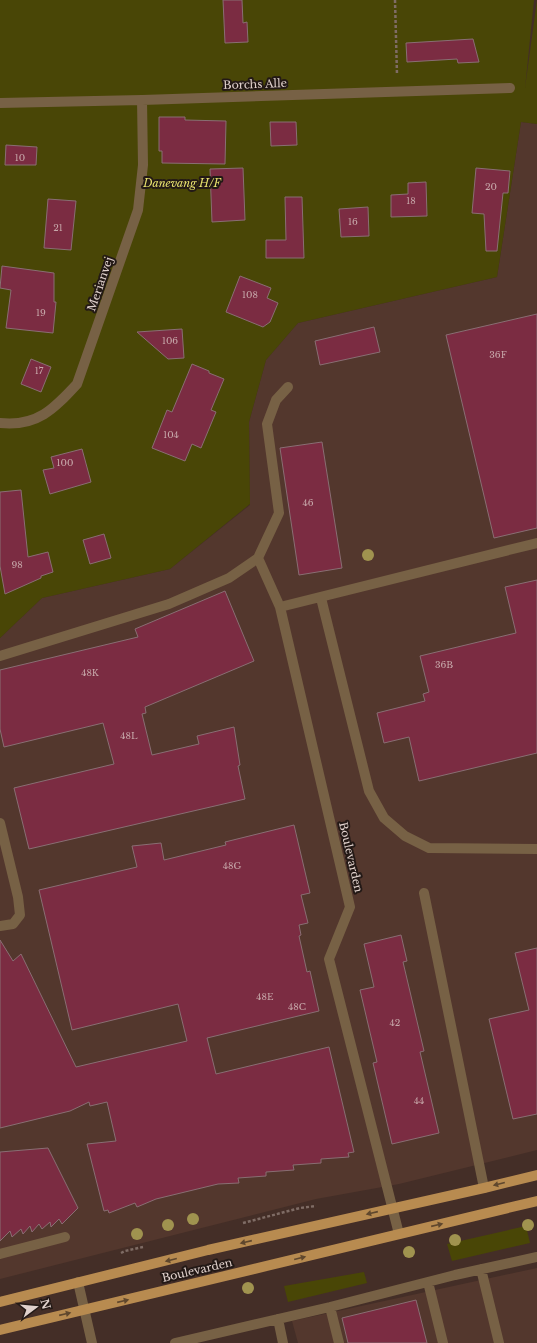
<svg xmlns="http://www.w3.org/2000/svg" width="537" height="1343" viewBox="0 0 537 1343" font-family="'Libre Baskerville',serif">
<style>
.built{fill:#53372d}
.green{fill:#494606}
.building{fill:#7b2c42;stroke:#896e73}
.lines{fill:none;stroke-linecap:round;stroke-linejoin:round}
.path{stroke:#7f6c65;stroke-width:2.5;stroke-dasharray:3 2;stroke-linecap:butt}
.minor{stroke:#776145;stroke-width:10}
.major{stroke:#b88b50;stroke-width:10}
.tree{fill:#a0934f}
.oneway{fill:#5f472d}
.labels{text-anchor:middle;stroke-width:4;stroke-linejoin:round;paint-order:stroke}
.number-label{font-size:9px;fill:#c7a8aa}
.street-label{font-size:11px;fill:#e0d1cc;stroke:#231916}
.park-label{font-size:11px;font-style:italic;fill:#ebe56f;stroke:#231916}
</style>
<rect width="100%" height="100%" fill="#442e27"/>
<path class="built" d="M521,122L537,124V1150L399,1184L316,1199L0,1279V638L42,598L170,569L250,505L249,422L266,360L298,323L497,277Z
M537,1268V1343H298L292,1321Z"/>
<path class="green" d="M0,0H534L525,88L537,0V124L521,122L497,277L298,323L266,360L249,422L250,504L170,569L42,598L0,638Z
M526,1226L530,1243L452,1261L447,1244Z
M364,1272L367,1283L288,1302L284,1286Z"/>
<path class="building" d="M223,0H242L243,23L247,22L248,42L225,43Z
M473,39L479,62L458,63L457,59L407,62L406,43Z
M159,117H185V120L226,121L225,164L162,163V151H159Z
M270,122H296L297,145L271,146Z
M6,145L37,147L36,165H5Z
M243,168L245,220L212,222L210,169Z
M476,168L510,171L508,193H503L497,251H486L484,214L472,213Z
M426,182L427,216L391,217V195L408,194V183Z
M285,197H302L304,258H266V240H286Z
M48,199L76,201L71,250L44,248Z
M368,207L369,236L341,237L339,209Z
M2,266L54,273V302H56L53,333L6,328L11,290L0,288Z
M240,276L271,288L267,298L278,303L270,322L263,327L226,312Z
M537,314V528L494,538L446,335Z
M374,327L380,352L320,365L315,341Z
M182,329L184,358L168,359L137,332Z
M31,359L51,367L41,392L21,384Z
M192,364L209,371V373L224,379L211,410L216,412L201,448L192,444L185,461L152,448L167,410L172,412Z
M322,442L342,568L299,575L280,448Z
M82,449L91,482L50,494L43,470L54,468L51,457Z
M21,490L28,557L48,552L53,572L41,576V578L5,594L0,566V492Z
M104,534L111,558L90,564L83,540Z
M537,580V753L419,781L409,737L384,743L377,713L425,701L423,694L429,692L420,656L516,633L505,587Z
M225,591L254,661L145,707L146,713L142,714L152,755L199,744L197,736L234,727L240,765L238,766L245,799L29,849L14,788L114,764L103,723L4,747L0,729V670L138,637L135,629Z
M294,825L310,893L301,895L308,923L299,925L301,935L299,936L307,972L310,971L319,1011L207,1038L216,1074L329,1047L354,1152L348,1153L349,1157L321,1159V1163L293,1165L294,1170L266,1172V1176L238,1178L239,1183L218,1184L156,1199L137,1207L135,1203L109,1213L108,1210L104,1211L87,1144L116,1141L107,1102L90,1106L89,1102L70,1111L0,1128V940L13,961L21,954L76,1067L187,1041L178,1004L72,1030L39,890L137,867L132,846L161,843L164,860L226,845L225,842Z
M401,935L407,961L403,962L424,1051L420,1052L439,1133L392,1144L373,1063L377,1062L360,990L374,987L364,944Z
M537,948V1114L513,1119L489,1019L529,1010L515,953Z
M48,1148L78,1208L62,1224L59,1219L51,1227L50,1222L42,1229L39,1224L32,1232L30,1226L23,1234L21,1229L12,1237L10,1231L0,1241V1152Z
M416,1300L427,1343H348L342,1318Z"/>
<g class="lines">
<path class="path" d="M395,0L397,75
M243,1223L300,1208L316,1206
M121,1253L125,1251L143,1247"/>
<path class="minor" d="M0,103L142,100L510,88
M0,423C37,427 54,409 77,384L138,210L143,165L142,100
M258,558L280,607L350,907L329,959L399,1234
M321,598L369,791L384,818L405,836L429,848L537,849
M280,607L537,543
M0,656L169,604L229,578L258,558L279,513L267,424L276,400L288,387
M0,823L18,897L20,915L13,924L0,926
M424,893L484,1188
M0,1254L65,1237
M481,1269L499,1343
M78,1282L92,1343
M428,1282L443,1343
M330,1307L339,1343
M278,1319L283,1343
M175,1343L330,1307L455,1275L537,1257"/>
<path class="major" d="M0,1302L208,1250L484,1188L537,1175
M0,1330L537,1201"/>
</g>
<g class="tree">
<circle cx="368" cy="555" r="6"/>
<circle cx="193" cy="1219" r="6"/>
<circle cx="168" cy="1225" r="6"/>
<circle cx="528" cy="1225" r="6"/>
<circle cx="137" cy="1234" r="6"/>
<circle cx="455" cy="1240" r="6"/>
<circle cx="409" cy="1252" r="6"/>
<circle cx="248" cy="1288" r="6"/>
</g>
<defs><path id="oneway-solid" d="M-6-.8H1V-3.2L6.5 0L1 3.2V.8H-6Z"/></defs>
<g class="oneway">
<use href="#oneway-solid" transform="translate(499 1184) rotate(166)"/>
<use href="#oneway-solid" transform="translate(372 1213) rotate(167)"/>
<use href="#oneway-solid" transform="translate(437 1225) rotate(-13)"/>
<use href="#oneway-solid" transform="translate(246 1242) rotate(167)"/>
<use href="#oneway-solid" transform="translate(300 1258) rotate(-14)"/>
<use href="#oneway-solid" transform="translate(171 1260) rotate(166)"/>
<use href="#oneway-solid" transform="translate(123 1301) rotate(-13)"/>
<use href="#oneway-solid" transform="translate(65 1314) rotate(-13)"/>
</g>
<g class="labels">
<g class="number-label">
<text x="20" y="161">10</text>
<text x="491" y="190">20</text>
<text x="411" y="204">18</text>
<text x="353" y="225">16</text>
<text x="58" y="231">21</text>
<text x="250" y="298">108</text>
<text x="41" y="316">19</text>
<text x="170" y="344">106</text>
<text x="498" y="358">36F</text>
<text x="39" y="374">17</text>
<text x="171" y="438">104</text>
<text x="65" y="466">100</text>
<text x="308" y="506">46</text>
<text x="17" y="568">98</text>
<text x="444" y="668">36B</text>
<text x="90" y="676">48K</text>
<text x="129" y="739">48L</text>
<text x="232" y="869">48G</text>
<text x="265" y="1000">48E</text>
<text x="297" y="1010">48C</text>
<text x="395" y="1026">42</text>
<text x="419" y="1104">44</text>
</g>
<g class="street-label">
<text transform="translate(255 84) rotate(-2)" y="4">Borchs Alle</text>
<text transform="translate(100 284) rotate(-71)" y="4">Merianvej</text>
<text transform="translate(351 857) rotate(77)" y="4">Boulevarden</text>
<text transform="translate(197 1270) rotate(-13)" y="4">Boulevarden</text>
</g>
<g class="park-label">
<text x="182" y="187">Danevang H/F</text>
</g>
</g>
<g transform="translate(36 1307) rotate(74)" stroke="#231916" stroke-width="3" paint-order="stroke">
<path d="M0-3L7 15L0 10L-7 15Z" fill="#e0d1cc"/>
<text y="-6" font-size="11" font-weight="bold" text-anchor="middle" fill="#e0d1cc">N</text>
</g>
</svg>
